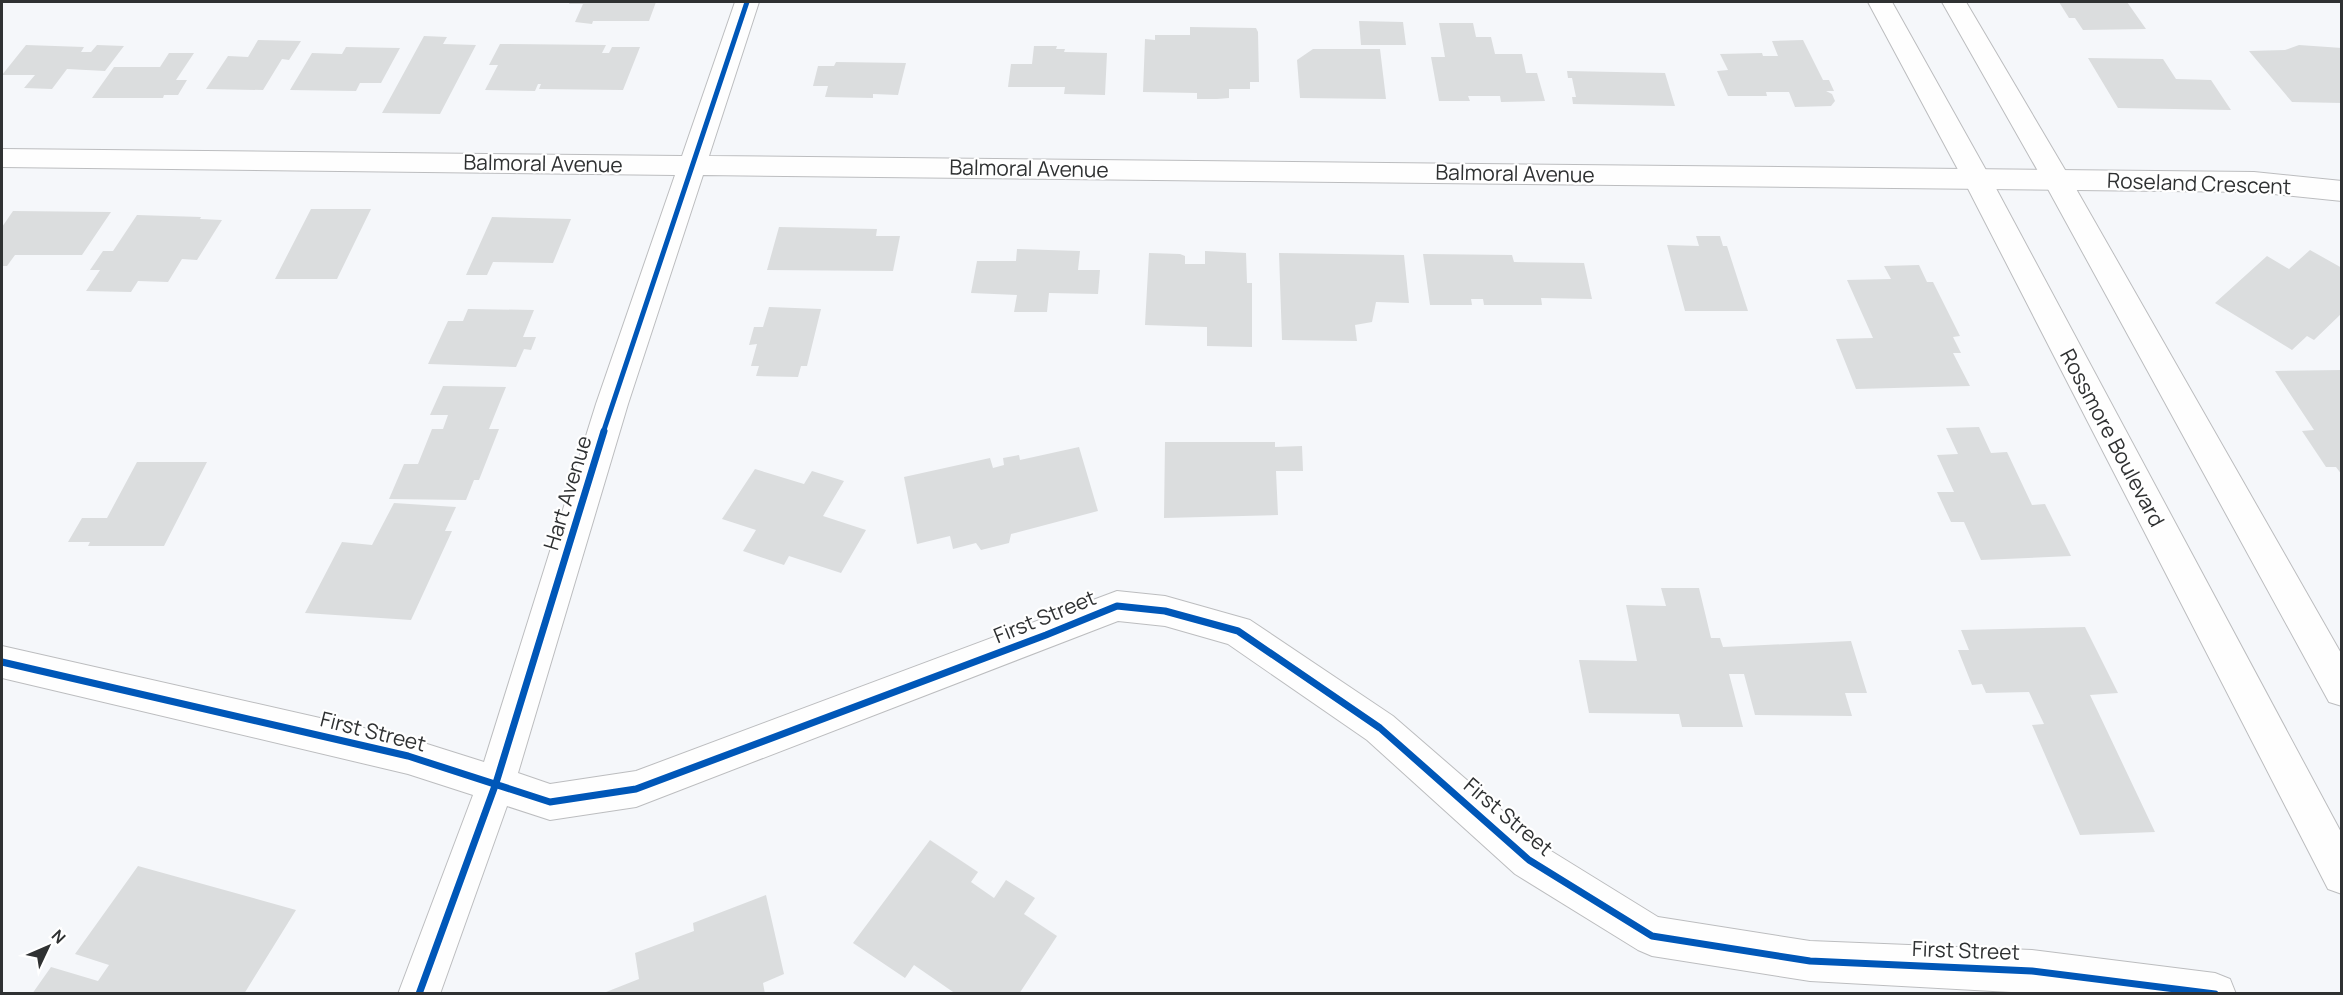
<svg xmlns="http://www.w3.org/2000/svg" width="2343" height="995" viewBox="0 0 2343 995" font-family="Manrope,sans-serif">
<style>
.building{fill:#dbddde}
.lines{fill:none;stroke-linecap:round;stroke-linejoin:round}
.minor-casing{stroke:#bcbdbf;stroke-width:2}
.tertiary-casing{stroke:#bcbdbf;stroke-width:2}
.minor{fill:#fefefe;fill-rule:evenodd}
.tertiary{fill:#fefefe;fill-rule:evenodd}
.cycleway-far1-casing{stroke:#fff;stroke-width:8}
.cycleway-casing{stroke:#fff;stroke-width:10}
.cycleway-far1{stroke:#0057b8;stroke-width:5}
.cycleway{stroke:#0057b8;stroke-width:7}
.labels{text-anchor:middle;stroke-width:4.5;stroke-linejoin:round;paint-order:stroke}
.street-label{font-size:21px;fill:#2f3132;stroke:#fff}
</style>
<rect width="100%" height="100%" fill="#f5f7fa"/>
<path class="building" d="M570,2H656L649,21H593L592,24L575,22L583,4H569Z
M2059,2H2127L2146,29L2083,30L2075,18H2069Z
M1359,21L1403,22L1406,45H1361Z
M1439,23H1473L1476,37H1491L1495,54H1522L1526,73H1537L1545,101L1501,102L1500,96H1468L1470,101H1439L1431,57H1445Z
M1190,27L1256,28L1258,32L1259,82H1250V89H1229V98L1217,99H1197V93L1143,92L1145,39L1155,40V35H1190Z
M424,36L447,37L443,44L476,45L440,114L382,113Z
M258,40L301,41L289,60L282,59L263,90L206,89L228,56L248,57Z
M1803,40L1823,80H1829L1834,91H1826L1832,94L1835,101L1831,106L1795,107L1789,92H1766L1767,96H1728L1717,71L1728,70L1720,54L1762,53L1763,56H1778L1772,41Z
M500,44L606,45L602,53H609L612,47H640L623,90L539,89L541,84H538L535,91L485,90L498,65H489Z
M26,45L84,47L81,52H91L97,45L124,46L105,71L67,69L52,89L24,88L35,75H2Z
M2299,45L2342,48V103L2292,102L2249,51L2285,50Z
M1034,46H1057L1056,49H1065L1064,52L1107,53L1105,95L1064,94L1065,87H1008L1011,64H1032Z
M346,47L400,48L381,83H360L356,91L290,90L312,53L342,54Z
M1313,49H1380L1386,99L1300,98L1297,60Z
M169,53H194L176,80H187L178,95H164L163,98H92L114,67H160Z
M2088,58L2163,59L2176,79L2211,80L2231,110L2118,108Z
M836,62L906,63L898,95L873,94V98L825,97L828,86H813L818,66H834Z
M1567,71L1665,73L1675,106L1573,104L1572,97H1576L1572,78H1568Z
M311,209H371L337,279H275Z
M13,211L111,212L82,255H15L7,266H2V227Z
M137,215L201,217L200,219L222,220L197,260L182,259L168,282L138,281L131,292L86,291L100,270H90L103,251H113Z
M492,217L571,219L553,263L493,262L487,275H466Z
M779,227L877,229L876,236H900L893,271L767,270Z
M1696,236H1720L1723,246H1727L1748,311H1685L1667,245L1699,246Z
M1017,249L1080,251L1078,270H1100L1098,294L1049,293L1047,312H1014L1017,295L971,293L977,261H1016Z
M2310,250L2342,268V313L2314,340L2307,336L2292,350L2215,303L2267,256L2289,269Z
M1205,251L1246,253L1247,283H1252V347L1207,346V327L1145,325L1149,253L1180,254L1185,256V264H1205Z
M1279,253L1404,255L1409,303L1376,302L1372,322L1355,325L1357,341L1282,340Z
M1423,254L1512,255L1514,262L1584,263L1592,299L1541,298L1542,305H1484L1483,299H1471L1472,305H1430Z
M1919,265L1927,282H1933L1960,336L1953,337L1961,353H1953L1970,386L1856,389L1836,339L1873,338L1847,280L1891,279L1884,266Z
M769,307L821,309L807,366H801L798,377L756,376L759,366H751L757,344L749,345L754,327H763Z
M468,309L534,310L523,337H536L531,350L524,349L516,367L428,364L448,321H463Z
M2342,370V475L2336,467H2326L2302,431L2314,430L2275,371Z
M443,386L506,387L489,429H499L479,480H474L466,500L389,499L404,464H418L432,429H443L448,415H430Z
M1979,427L1991,453L2007,452L2032,505L2045,504L2071,556L1981,560L1964,522H1951L1937,492H1954L1937,455L1958,454L1946,428Z
M1165,442H1275V447L1302,446L1303,471H1276L1278,515L1164,518Z
M1079,447L1098,511L1011,534L1009,543L981,550L976,543L953,549L950,536L917,544L904,477L990,458L993,468L1004,465L1003,458L1019,455L1020,460Z
M137,462H207L164,546H88L90,542H68L82,518H107Z
M755,469L804,484L812,471L844,481L823,516L866,530L841,573L789,556L784,565L743,551L756,530L722,519Z
M394,503L456,507L445,531H452L411,620L305,613L342,542L372,545Z
M1661,588H1699L1711,638H1720L1723,647L1851,641L1867,693H1845L1852,716L1755,715L1744,674H1729L1743,727H1682L1679,714L1589,713L1579,660L1637,661L1626,605L1666,606Z
M2085,627L2118,693L2090,695L2155,832L2080,835L2032,725L2044,724L2029,692L1986,693L1982,684L1972,685L1958,650H1969L1961,630Z
M930,840L978,872L971,882L994,898L1006,880L1035,898L1024,914L1057,936L1019,994H956L914,965L905,978L853,943Z
M138,866L296,910L244,994H32L51,967L98,981L109,965L75,954Z
M766,895L784,974L763,983L765,994H601L639,979L635,953L694,931L693,923Z"/>
<g class="lines">
<g class="minor-casing">
<path id="minor" d="M735,2H759L709,156L2254,172L2342,181V201L2254,192L703,175L628,404L518,773L550,784L636,771L1117,591L1165,596L1250,620L1393,716L1543,846L1658,917L1810,941L2032,950L2215,973L2230,979L2236,994H2047L1810,981L1652,956L1638,950L1515,874L1367,740L1228,644L1165,626L1118,621L636,807L550,820L507,806L440,994H398L473,795L408,774L2,678V646L408,738L484,762L596,404L675,175L2,167V149L682,156Z"/>
</g>
<g class="tertiary-casing">
<path id="tertiary" d="M1868,2H1892L1991,179L2342,834V894L2328,889L1963,179Z
M1942,2H1966L2071,180L2342,655V706L2329,702L2043,180Z"/>
</g>
<use href="#minor" class="minor"/>
<use href="#tertiary" class="tertiary"/>
<g class="cycleway-far1-casing">
<path id="cycleway-far1" d="M603,433L747,2"/>
</g>
<g class="cycleway-casing">
<path id="cycleway" d="M2,662L408,756L550,802L636,789L1046,635L1117,606L1165,611L1238,631L1380,728L1529,860L1652,936L1810,961L2032,971L2215,994
M419,994L496,783L604,431"/>
</g>
<use href="#cycleway-far1" class="cycleway-far1"/>
<use href="#cycleway" class="cycleway"/>
</g>
<g class="labels">
<g class="street-label">
<text transform="translate(543 164) rotate(1)" y="7">Balmoral Avenue</text>
<text transform="translate(1029 169) rotate(1)" y="7">Balmoral Avenue</text>
<text transform="translate(1515 174) rotate(1)" y="7">Balmoral Avenue</text>
<text transform="translate(2199 184) rotate(2)" y="7">Roseland Crescent</text>
<text transform="translate(2112 438) rotate(62)" y="7">Rossmore Boulevard</text>
<text transform="translate(568 493) rotate(-73)" y="7">Hart Avenue</text>
<text transform="translate(1045 617) rotate(-22)" y="7">First Street</text>
<text transform="translate(373 732) rotate(14)" y="7">First Street</text>
<text transform="translate(1508 817) rotate(40)" y="7">First Street</text>
<text transform="translate(1966 951) rotate(2)" y="7">First Street</text>
</g>
</g>
<rect width="2343" height="995" fill="none" stroke="#2f3132" stroke-width="6"/>
<g transform="translate(48 947) rotate(46)" stroke="#ffffff" stroke-width="4.5" paint-order="stroke">
<path d="M0-4.5L10 22L0 15L-10 22Z" fill="#2f3132"/>
<text y="-9" font-size="16" font-weight="bold" text-anchor="middle" fill="#2f3132">N</text>
</g>
</svg>
